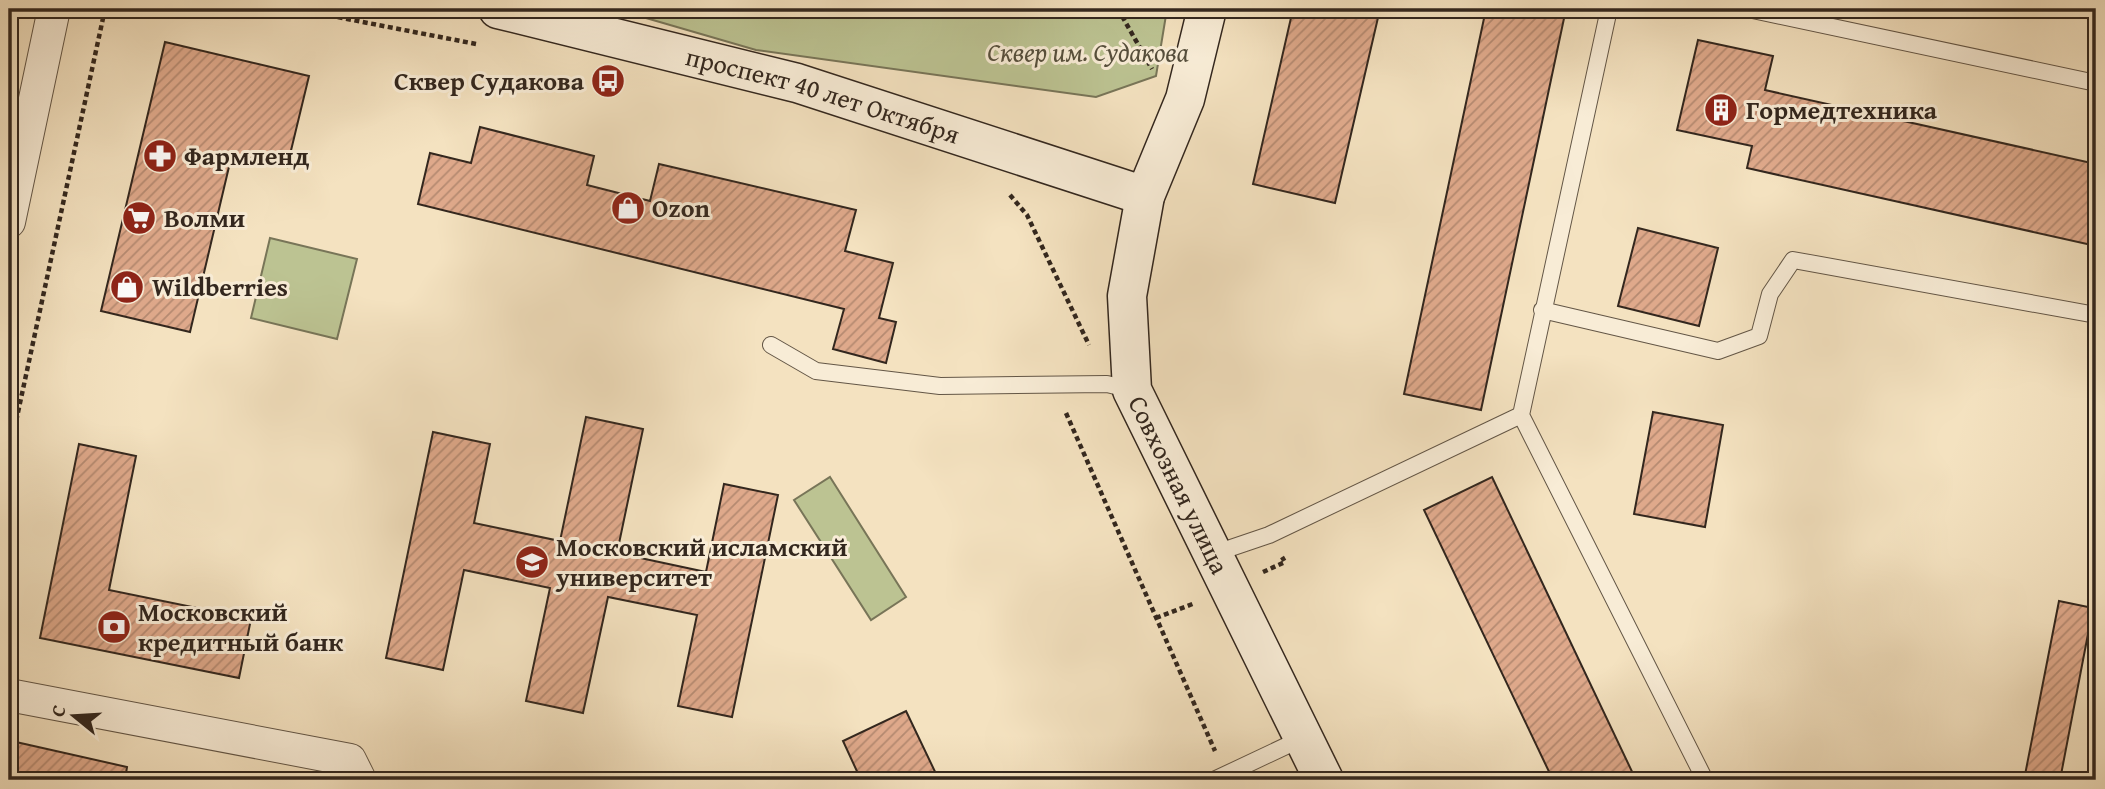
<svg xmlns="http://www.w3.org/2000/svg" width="2105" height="789" viewBox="0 0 2105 789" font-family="'Gentium Book Plus',serif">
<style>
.park{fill:#bcc392;stroke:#787558;stroke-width:2}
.building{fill:url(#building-hatch);stroke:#33271e;stroke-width:2}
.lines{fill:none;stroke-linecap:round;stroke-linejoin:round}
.lane-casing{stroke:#635646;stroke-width:18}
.street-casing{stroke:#635646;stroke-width:34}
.secondary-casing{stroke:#33271e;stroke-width:41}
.path{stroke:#33271e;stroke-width:4.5;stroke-dasharray:5 3.5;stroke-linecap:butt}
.lane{stroke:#f8ecd6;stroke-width:16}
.street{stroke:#f8ecd6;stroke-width:32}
.secondary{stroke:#f8ecd6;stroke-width:38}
.labels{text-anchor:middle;stroke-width:6;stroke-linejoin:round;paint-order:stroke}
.park-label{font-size:26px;font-style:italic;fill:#554e3b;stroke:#f8ecd6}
.poi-label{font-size:26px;font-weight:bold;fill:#33271e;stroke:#f8ecd6;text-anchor:start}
.street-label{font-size:26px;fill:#33271e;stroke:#f8ecd6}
</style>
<defs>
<pattern id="building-hatch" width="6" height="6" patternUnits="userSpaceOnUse" patternTransform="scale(1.75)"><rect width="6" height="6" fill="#dfa98b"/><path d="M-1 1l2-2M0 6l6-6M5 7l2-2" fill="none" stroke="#b58a71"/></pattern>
</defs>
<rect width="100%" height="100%" fill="#f4e2c0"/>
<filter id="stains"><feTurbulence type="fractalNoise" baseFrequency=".00286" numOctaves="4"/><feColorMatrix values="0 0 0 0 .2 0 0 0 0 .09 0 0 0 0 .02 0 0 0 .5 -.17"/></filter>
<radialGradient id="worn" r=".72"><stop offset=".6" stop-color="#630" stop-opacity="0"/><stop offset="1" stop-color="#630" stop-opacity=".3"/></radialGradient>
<path class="park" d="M615,9H1167L1156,76L1096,97L756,50Z
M270,238L357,259L337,339L251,318Z
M830,477L906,597L871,620L794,500Z"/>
<path class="building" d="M1293,9H1380L1335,203L1253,184Z
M1486,9H1566L1481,410L1404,394Z
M1698,40L1773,56L1765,90L2096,164V246L1747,168L1752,146L1677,130Z
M165,42L309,76L287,167L232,154L190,332L101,311Z
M480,127L594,156L587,185L650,201L659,164L856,210L845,251L893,263L879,318L896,322L886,363L833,349L844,309L418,204L430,153L471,163Z
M1638,228L1718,248L1699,326L1618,306Z
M1653,412L1723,425L1705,527L1634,514Z
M586,417L643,429L617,553L706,572L724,484L778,495L732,717L678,706L697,615L608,597L583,713L526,701L550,588L464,570L443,670L386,658L433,432L490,444L474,523L560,541Z
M79,444L136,456L109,590L251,619L239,678L40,638Z
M1492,477L1636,780H1553L1424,510Z
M2059,601L2093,608L2060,780H2024Z
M906,711L939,780H861L843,741Z
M16,742L127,767L125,780H9Z"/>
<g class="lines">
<g class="lane-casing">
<path id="lane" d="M1748,9L2096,83
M1542,310L1718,351L1759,336L1770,294L1793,260L2096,315
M771,345L816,371L940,386L1107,384L1132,390
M1521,415L1705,780
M1213,554L1269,535L1521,415L1609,9
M1214,780L1303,738"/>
</g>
<g class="street-casing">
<path id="street" d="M9,222L54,9
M9,695L350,760L360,780"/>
</g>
<g class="secondary-casing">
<g id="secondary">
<path id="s1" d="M498,9L797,83L1145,196"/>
<path id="s2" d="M1207,9L1185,99L1145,196L1127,296L1132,390L1324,780"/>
</g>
</g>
<path class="path" d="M296,9L476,44
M681,9L690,14
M1118,9L1152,69
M1010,195L1027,215L1089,345
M1066,413L1215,751
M9,454L105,9
M1263,572L1285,562L1282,557
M1156,618L1195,603"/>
<use href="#lane" class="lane"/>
<use href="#street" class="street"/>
<use href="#secondary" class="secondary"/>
</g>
<defs>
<g id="bus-disc" transform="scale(1.75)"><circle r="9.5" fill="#8f2418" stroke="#f8ecd6"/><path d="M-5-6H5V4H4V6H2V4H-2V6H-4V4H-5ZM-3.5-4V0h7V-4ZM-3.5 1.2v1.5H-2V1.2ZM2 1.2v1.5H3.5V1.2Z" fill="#fff"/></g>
<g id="building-disc" transform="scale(1.75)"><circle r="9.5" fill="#8f2418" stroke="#f8ecd6"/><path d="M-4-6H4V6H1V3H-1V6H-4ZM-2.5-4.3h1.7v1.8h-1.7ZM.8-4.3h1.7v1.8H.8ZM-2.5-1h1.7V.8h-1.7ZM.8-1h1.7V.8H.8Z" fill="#fff"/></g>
<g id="pharmacy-disc" transform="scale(1.75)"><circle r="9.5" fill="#8f2418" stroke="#f8ecd6"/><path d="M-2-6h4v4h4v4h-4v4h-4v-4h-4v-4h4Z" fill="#fff"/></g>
<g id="shop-disc" transform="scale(1.75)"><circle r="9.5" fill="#8f2418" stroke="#f8ecd6"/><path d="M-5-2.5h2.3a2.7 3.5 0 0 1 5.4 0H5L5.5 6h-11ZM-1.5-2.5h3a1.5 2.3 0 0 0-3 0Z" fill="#fff"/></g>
<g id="supermarket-disc" transform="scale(1.75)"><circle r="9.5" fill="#8f2418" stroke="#f8ecd6"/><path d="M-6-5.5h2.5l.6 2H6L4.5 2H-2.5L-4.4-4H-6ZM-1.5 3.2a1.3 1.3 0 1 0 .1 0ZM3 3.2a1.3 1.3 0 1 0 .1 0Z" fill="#fff"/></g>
<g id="university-disc" transform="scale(1.75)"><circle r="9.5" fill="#8f2418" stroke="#f8ecd6"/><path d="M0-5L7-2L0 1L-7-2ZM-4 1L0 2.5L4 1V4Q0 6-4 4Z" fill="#fff"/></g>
<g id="bank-disc" transform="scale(1.75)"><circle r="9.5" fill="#8f2418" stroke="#f8ecd6"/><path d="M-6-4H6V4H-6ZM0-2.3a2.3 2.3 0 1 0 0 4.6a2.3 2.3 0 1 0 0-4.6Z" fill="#fff"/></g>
</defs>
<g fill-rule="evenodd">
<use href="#bus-disc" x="608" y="81"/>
<use href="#building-disc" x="1721" y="110"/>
<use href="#pharmacy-disc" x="160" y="156"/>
<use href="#shop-disc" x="628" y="208"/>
<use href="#supermarket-disc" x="139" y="218"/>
<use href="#shop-disc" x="127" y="287"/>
<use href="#university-disc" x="532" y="562"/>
<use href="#bank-disc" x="114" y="627"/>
</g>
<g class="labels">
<g class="park-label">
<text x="1088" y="61">Сквер им. Судакова</text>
</g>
<g class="poi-label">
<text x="584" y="90" text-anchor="end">Сквер Судакова</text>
<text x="1746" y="119">Гормедтехника</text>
<text x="184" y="165">Фармленд</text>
<text x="652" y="217">Ozon</text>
<text x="164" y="227">Волми</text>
<text x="152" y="296">Wildberries</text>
<text x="556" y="556">Московский исламский<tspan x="556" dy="30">университет</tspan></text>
<text x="138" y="621">Московский<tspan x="138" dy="30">кредитный банк</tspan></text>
</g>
<g class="street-label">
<text dy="9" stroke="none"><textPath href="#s1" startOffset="336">проспект 40 лет Октября</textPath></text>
<text dy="9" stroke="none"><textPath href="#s2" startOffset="499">Совхозная улица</textPath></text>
</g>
</g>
<rect width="2105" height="789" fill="none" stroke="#f4e2c0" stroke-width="35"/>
<rect x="10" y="10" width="2084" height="768" fill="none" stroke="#33271e" stroke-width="3.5"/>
<rect x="18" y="18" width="2070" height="754" fill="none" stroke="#33271e" stroke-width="2"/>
<g transform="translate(74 716) rotate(288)" stroke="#f8ecd6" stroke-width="5" paint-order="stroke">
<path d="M0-5L12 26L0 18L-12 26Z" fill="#33271e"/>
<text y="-10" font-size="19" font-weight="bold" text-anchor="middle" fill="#33271e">С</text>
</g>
<rect width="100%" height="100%" filter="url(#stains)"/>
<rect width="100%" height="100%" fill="url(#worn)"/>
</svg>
